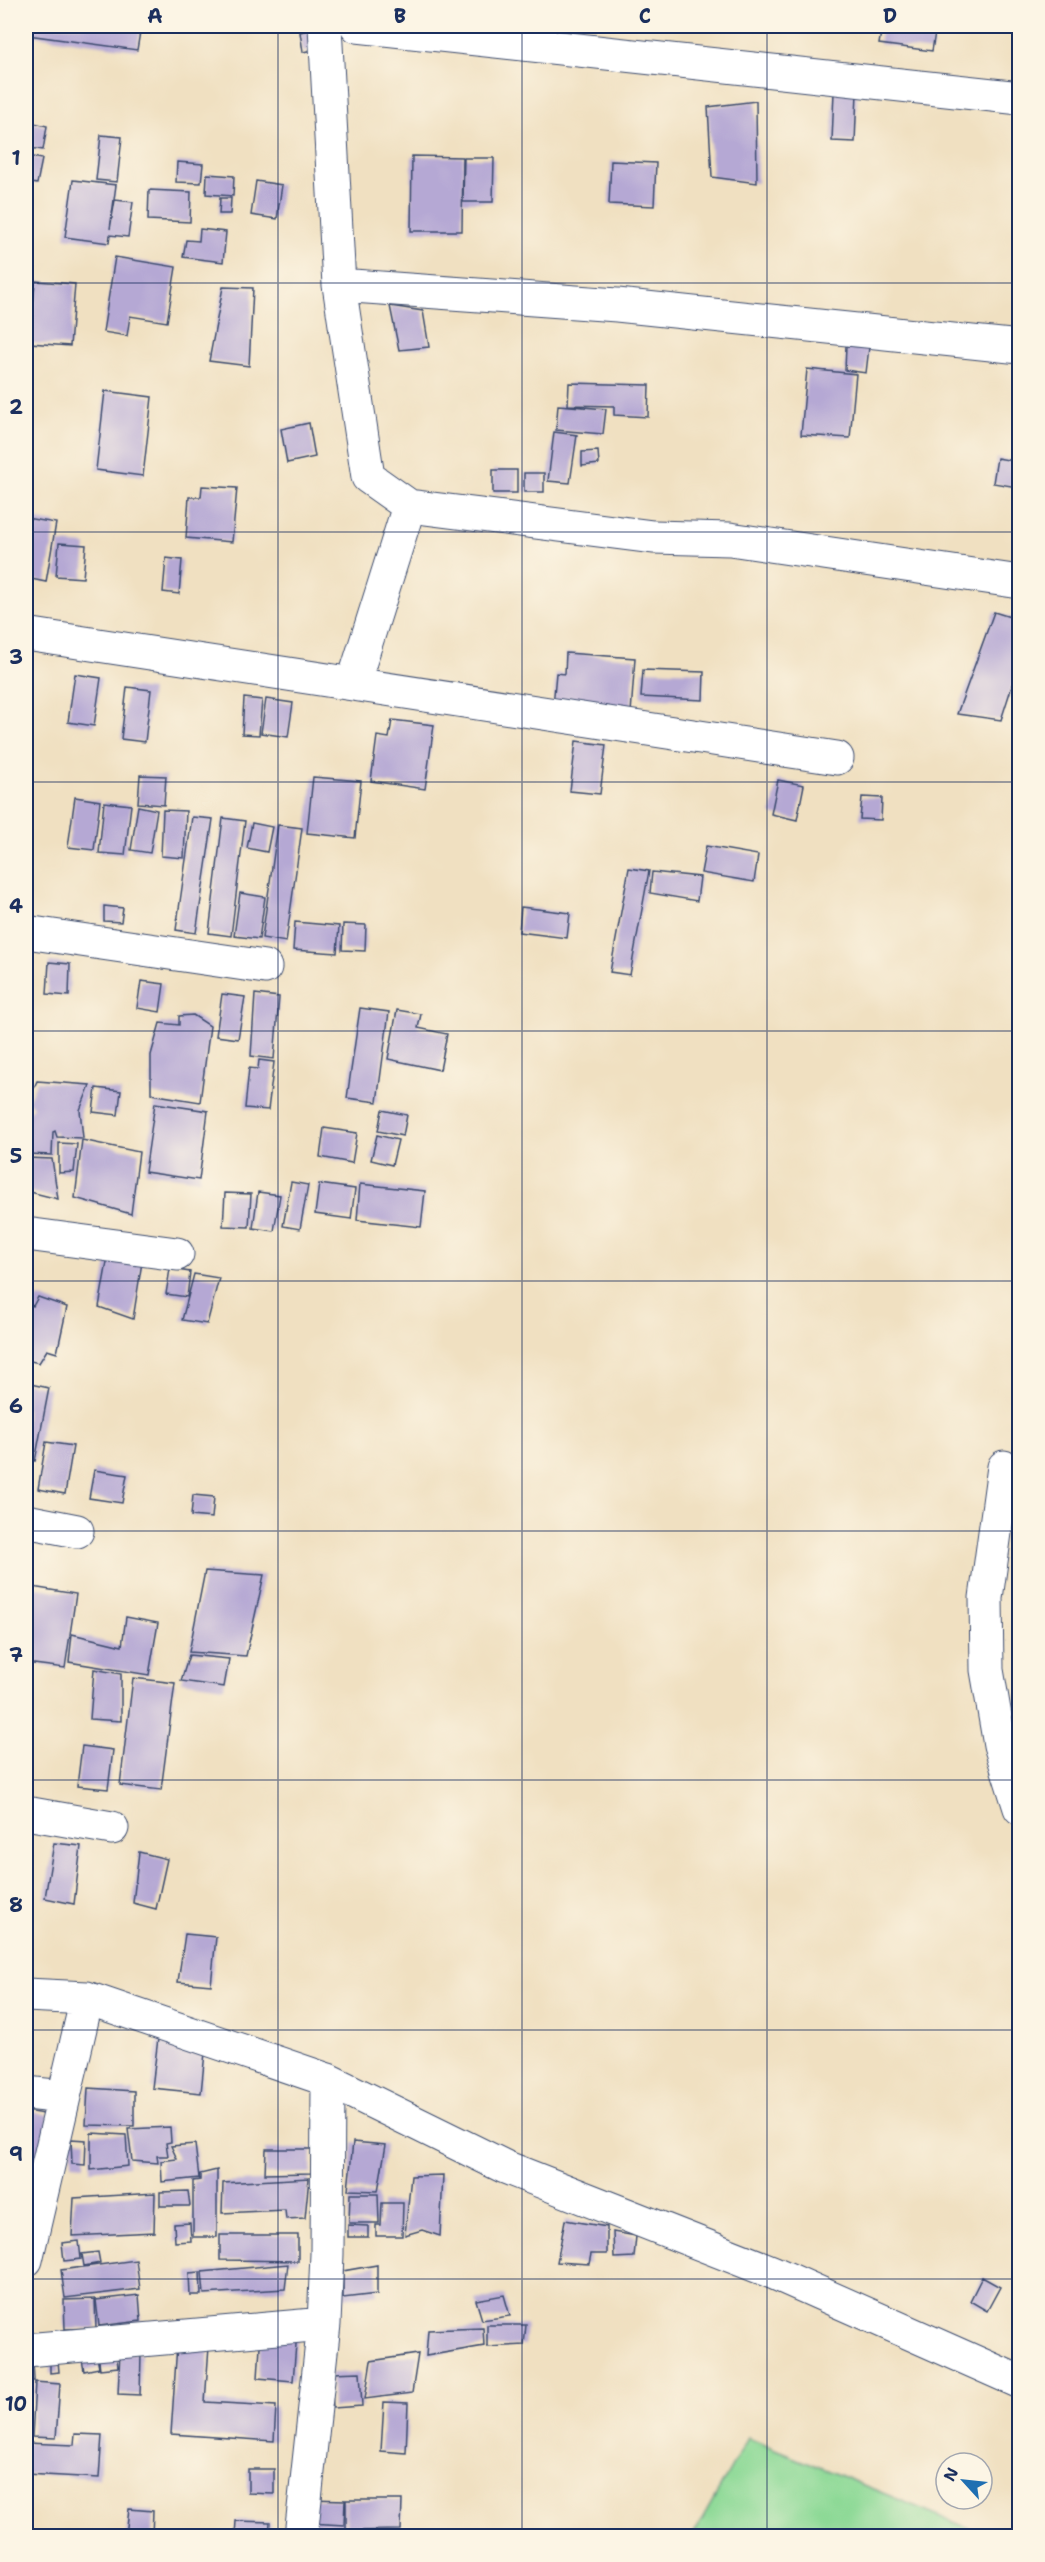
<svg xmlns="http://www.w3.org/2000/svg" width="1045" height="2562" viewBox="0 0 1045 2562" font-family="'Shantell Sans',sans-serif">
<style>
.green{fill:#8dd996;stroke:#54847a;stroke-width:1.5}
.building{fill:#b5a8d4}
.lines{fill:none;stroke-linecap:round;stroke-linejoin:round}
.street-casing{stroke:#3b4a6d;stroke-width:35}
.street{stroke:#fff;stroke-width:33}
.grid{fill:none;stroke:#1b2f5e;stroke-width:1.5;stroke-opacity:0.55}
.neatline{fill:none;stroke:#1b2f5e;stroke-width:2}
.grid-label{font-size:20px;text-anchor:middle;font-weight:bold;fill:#1b2f5e}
</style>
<rect width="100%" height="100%" fill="#fcf5e5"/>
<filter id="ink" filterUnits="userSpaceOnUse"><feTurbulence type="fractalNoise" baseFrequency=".0167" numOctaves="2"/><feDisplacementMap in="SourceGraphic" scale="12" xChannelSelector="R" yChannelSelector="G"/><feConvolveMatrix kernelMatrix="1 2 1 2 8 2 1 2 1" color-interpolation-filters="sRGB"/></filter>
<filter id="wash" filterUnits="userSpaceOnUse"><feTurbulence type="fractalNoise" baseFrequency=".008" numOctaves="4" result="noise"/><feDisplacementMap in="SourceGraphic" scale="24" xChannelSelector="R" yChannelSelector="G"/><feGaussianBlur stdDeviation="1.35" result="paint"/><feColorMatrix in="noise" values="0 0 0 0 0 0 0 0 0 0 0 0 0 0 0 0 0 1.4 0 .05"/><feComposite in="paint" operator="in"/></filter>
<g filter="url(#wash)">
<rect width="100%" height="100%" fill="#f0e0c1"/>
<path class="green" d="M748,2438L988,2536H693Z"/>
<g id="blocks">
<path class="building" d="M29,26H141L137,50L28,35Z
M882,26H936L932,51L879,44Z
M318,28L321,48L303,52L300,32Z
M834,92H857L855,142L832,141Z
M756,101L757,183L712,177L708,107Z
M26,121L47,126L43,150L30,148L28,156L42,159L37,184L26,182Z
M101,135L122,137L117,182L96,180Z
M412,156L463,157L462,231H411Z
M464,158H494L493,202H463Z
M611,161L656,163L654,206L609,204Z
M177,162L203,164L201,183L176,182Z
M207,174L234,176L233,196L206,194Z
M73,180L116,185L110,229L115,200L133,202L128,237L110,235L109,243L65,237Z
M256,181L282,185L277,219L251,215Z
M149,190L191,192L190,222L148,220Z
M220,198H231L230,214H219Z
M200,229L226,232L223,262L183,257L186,240L199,241Z
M115,257L176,267L167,322L130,316L127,336L103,332Z
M35,281L75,284L70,346L30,343Z
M223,287L253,288L249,366L209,361Z
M390,306L423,311L429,347L399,350Z
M846,346L869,347L866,373L845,370Z
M807,369L856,374L850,438L801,435Z
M569,383L649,385L648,417L614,415V406L568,405Z
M105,391L152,397L143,476L96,470Z
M558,405L606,409L603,434L556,430Z
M309,423L315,457L287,463L281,429Z
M554,432L577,435L570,483L548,481Z
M598,451L599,464L582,466V452Z
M997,458L1020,462L1017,487L993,483Z
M493,470H517V493H493Z
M524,473H544V492H524Z
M202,486L237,488L232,542L186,538L189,497H201Z
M26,518L56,523L46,582L26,578Z
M59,543L86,545L83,578L56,576Z
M166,558L182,560L179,594L163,592Z
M994,612L1020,620V661L1001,720L957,714Z
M566,653L635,658L631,713L553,706L556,673L565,674Z
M643,670L704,672L703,700L641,697Z
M75,674L101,678L94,726L68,722Z
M127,687L151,690L145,742L121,739Z
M244,698L262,700L259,735L242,734Z
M266,699L293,703L288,737L261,733Z
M392,720L434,725L425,789L371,781L377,736L389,738Z
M576,741L606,745L600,794L570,791Z
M140,775L166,776L164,805L138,803Z
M313,777L361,781L355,838L307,833Z
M778,780L804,785L797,820L771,814Z
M75,797L100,801L94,850L68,847Z
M862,797L882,798L881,820L860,819Z
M104,802L131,805L125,855L99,853Z
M138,806L157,810L150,853L131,850Z
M163,810L186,811L184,858L161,856Z
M192,817L213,819L196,933L176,930Z
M223,818L245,821L231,936L209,933Z
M252,823L272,827L267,852L247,848Z
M278,825L302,828L286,942L262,938Z
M706,846L758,855L754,882L701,873Z
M629,868L649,871L630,975L610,972Z
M652,872L700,877L697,901L650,893Z
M240,893L265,897L259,939L234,936Z
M104,906L123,908L121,922L104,921Z
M521,907L570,913L567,938L519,932Z
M295,922L339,926L337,953L293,950Z
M343,924L366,925L365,951L342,950Z
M49,962L70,964L69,996L47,994Z
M141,981L164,984L160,1012L137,1008Z
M222,994L245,997L238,1039L216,1036Z
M255,994L279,997L274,1059L251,1056Z
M360,1008L389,1012L377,1102L347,1098Z
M397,1010L421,1014L418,1028L447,1034L440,1070L388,1059Z
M193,1015L210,1026L200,1102L151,1094V1055L160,1023L179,1025V1016Z
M259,1060L274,1062L268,1110L245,1108L249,1068L258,1069Z
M37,1081L90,1085L80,1110L83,1138L57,1137L55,1131L53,1132L52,1155L28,1154L27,1116L33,1107L28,1101Z
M96,1088L121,1091L118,1115L93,1112Z
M155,1103L208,1111L199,1180L145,1172Z
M382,1110L407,1115L403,1136L378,1131Z
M324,1128L357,1133L352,1163L320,1157Z
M377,1135L398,1140L392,1165L371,1160Z
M82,1140L139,1152L131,1214L75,1198Z
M59,1143L77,1144L74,1172L59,1173Z
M26,1158L52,1159L58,1199L26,1191Z
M291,1182L308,1185L300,1229L283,1226Z
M319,1184L355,1189L351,1219L315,1214Z
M360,1184L425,1191L421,1227L357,1220Z
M258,1192L280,1195L274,1231L253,1228Z
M225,1193L251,1194L249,1227L223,1226Z
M108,1256L142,1262L133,1319L99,1307Z
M170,1269L190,1272L187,1297L166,1294Z
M194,1274L219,1278L207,1324L182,1320Z
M38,1297L67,1307L57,1353L47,1350L39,1363L26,1360V1303L33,1306Z
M26,1383L49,1388L35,1461L26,1459Z
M46,1442L73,1446L65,1494L38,1489Z
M94,1470L127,1475L122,1503L89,1498Z
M193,1495L214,1497L212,1518L191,1516Z
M205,1571L264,1575L246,1656L189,1652Z
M26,1586L76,1594L65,1668L26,1663Z
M126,1617L158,1623L149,1675L69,1662L72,1634L122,1646Z
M189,1655L229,1659L224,1687L181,1681Z
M94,1669L121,1674V1721L90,1719Z
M133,1678L175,1683L161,1790L120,1785Z
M82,1746L113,1750L108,1789L77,1786Z
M54,1843L81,1846L74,1904L45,1898Z
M26,1846L30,1848L27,1871H26Z
M139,1852L167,1859L156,1909L133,1903Z
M185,1934L216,1937L211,1985L178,1982Z
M159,2030L206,2042L201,2093L152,2088Z
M88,2088L134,2091V2126L86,2125Z
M26,2111L49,2115L42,2166L26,2165Z
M170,2127L171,2142L166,2143L168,2156H157L158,2163L132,2161L128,2129Z
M91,2133L126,2135L128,2166L91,2170Z
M71,2139L86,2140L85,2165L72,2164Z
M353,2142L386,2145L378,2191L348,2190Z
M195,2144L199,2178L162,2182L161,2161L177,2159L171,2146Z
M266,2149H312L311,2173L265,2174Z
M217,2170V2237H193V2181L200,2180V2174Z
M443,2175L440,2236L422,2230L405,2235L411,2176Z
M309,2178L305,2218L286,2219L285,2210L222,2213L223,2183Z
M188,2191L190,2206H160V2192Z
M155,2193L154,2232L72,2236L74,2198Z
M350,2194H378L379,2223H349Z
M382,2203H403L402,2236H376V2225H381Z
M565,2220L607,2227V2254H591L589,2264L557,2262Z
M190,2223L191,2241L175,2242L174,2224Z
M348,2225L368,2226V2237H348Z
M613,2232L636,2236L634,2257L614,2258Z
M220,2235H298V2261L220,2260Z
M79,2241L81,2259L64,2261L62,2243Z
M98,2252L100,2263L84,2266L82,2254Z
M136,2260L140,2289L65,2298L61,2270Z
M288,2264L285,2289L204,2294L202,2272Z
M377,2265V2294L343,2298V2271Z
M200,2272L201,2295H190L189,2273Z
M982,2277L1000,2287L987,2311L970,2301Z
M139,2295L141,2321L99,2326L96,2300Z
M504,2295L510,2316L482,2320L476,2300Z
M95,2299L96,2328L65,2329L64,2300Z
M487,2325H526L524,2345L487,2347Z
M483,2328L484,2346L426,2356L428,2330Z
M261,2330L297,2332L293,2381L258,2378Z
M177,2345L209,2347L205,2402L276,2406L274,2441L171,2434Z
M116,2350L118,2367L100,2369L98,2352Z
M120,2352L141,2354L140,2395L118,2394Z
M418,2354L412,2393L365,2399L371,2361Z
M97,2357L99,2368L84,2371L82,2359Z
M26,2361H33L34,2381H26Z
M58,2361L59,2372L50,2373V2362Z
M360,2372L362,2406L333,2408L331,2373Z
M35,2382L60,2384L56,2438L32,2437Z
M384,2402L408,2403L406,2453L381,2451Z
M75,2434L102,2435L99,2478L26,2474V2443L74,2445Z
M248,2469H274V2494L248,2493Z
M310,2499L345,2500L344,2525L309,2523Z
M346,2500H402L401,2530L346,2531Z
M129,2509L153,2511L152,2536H126Z
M236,2521L270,2522L269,2536H235Z"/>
</g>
</g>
<g filter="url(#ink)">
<use href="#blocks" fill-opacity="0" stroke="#3b4a6d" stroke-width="1.5"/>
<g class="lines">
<g class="street-casing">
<path id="street" d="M325,26L339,285L368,477L409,506L353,684
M357,26L1020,98
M339,285L617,305L1020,347
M409,506L653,537L730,539L1020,582
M26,634L837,758
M26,932L265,967
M26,1234L177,1254
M1004,1467L986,1598L987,1670L1000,1745L1020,1808
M26,1521L77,1531
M26,1813L112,1828
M26,1995L87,1998L328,2080L505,2167L772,2272L1020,2382
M26,2093L64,2097
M26,2260L87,1998
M26,2350L324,2324
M301,2536L324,2324L327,2254L328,2080"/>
</g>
<use href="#street" class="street"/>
</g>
</g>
<path class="grid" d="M278,26V2536M522,26V2536M767,26V2536M26,283H1020M26,532H1020M26,782H1020M26,1031H1020M26,1281H1020M26,1531H1020M26,1780H1020M26,2030H1020M26,2279H1020"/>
<rect width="1045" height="2562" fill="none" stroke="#fcf5e5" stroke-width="66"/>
<g transform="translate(964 2481) rotate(297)"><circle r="28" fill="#fcf5e5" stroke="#a2a6af" stroke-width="1.5"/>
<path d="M0-4.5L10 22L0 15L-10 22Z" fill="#1f6fb2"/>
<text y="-9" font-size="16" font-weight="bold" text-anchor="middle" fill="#1b2f5e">N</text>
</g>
<rect x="33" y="33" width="979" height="2496" class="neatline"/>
<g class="grid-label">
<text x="155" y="23">A</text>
<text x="400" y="23">B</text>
<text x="645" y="23">C</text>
<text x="890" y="23">D</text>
<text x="16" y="165">1</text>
<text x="16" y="414">2</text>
<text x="16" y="664">3</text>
<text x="16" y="913">4</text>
<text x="16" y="1163">5</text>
<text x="16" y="1413">6</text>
<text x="16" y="1662">7</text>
<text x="16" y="1912">8</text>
<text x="16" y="2161">9</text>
<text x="16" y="2411">10</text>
</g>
</svg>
